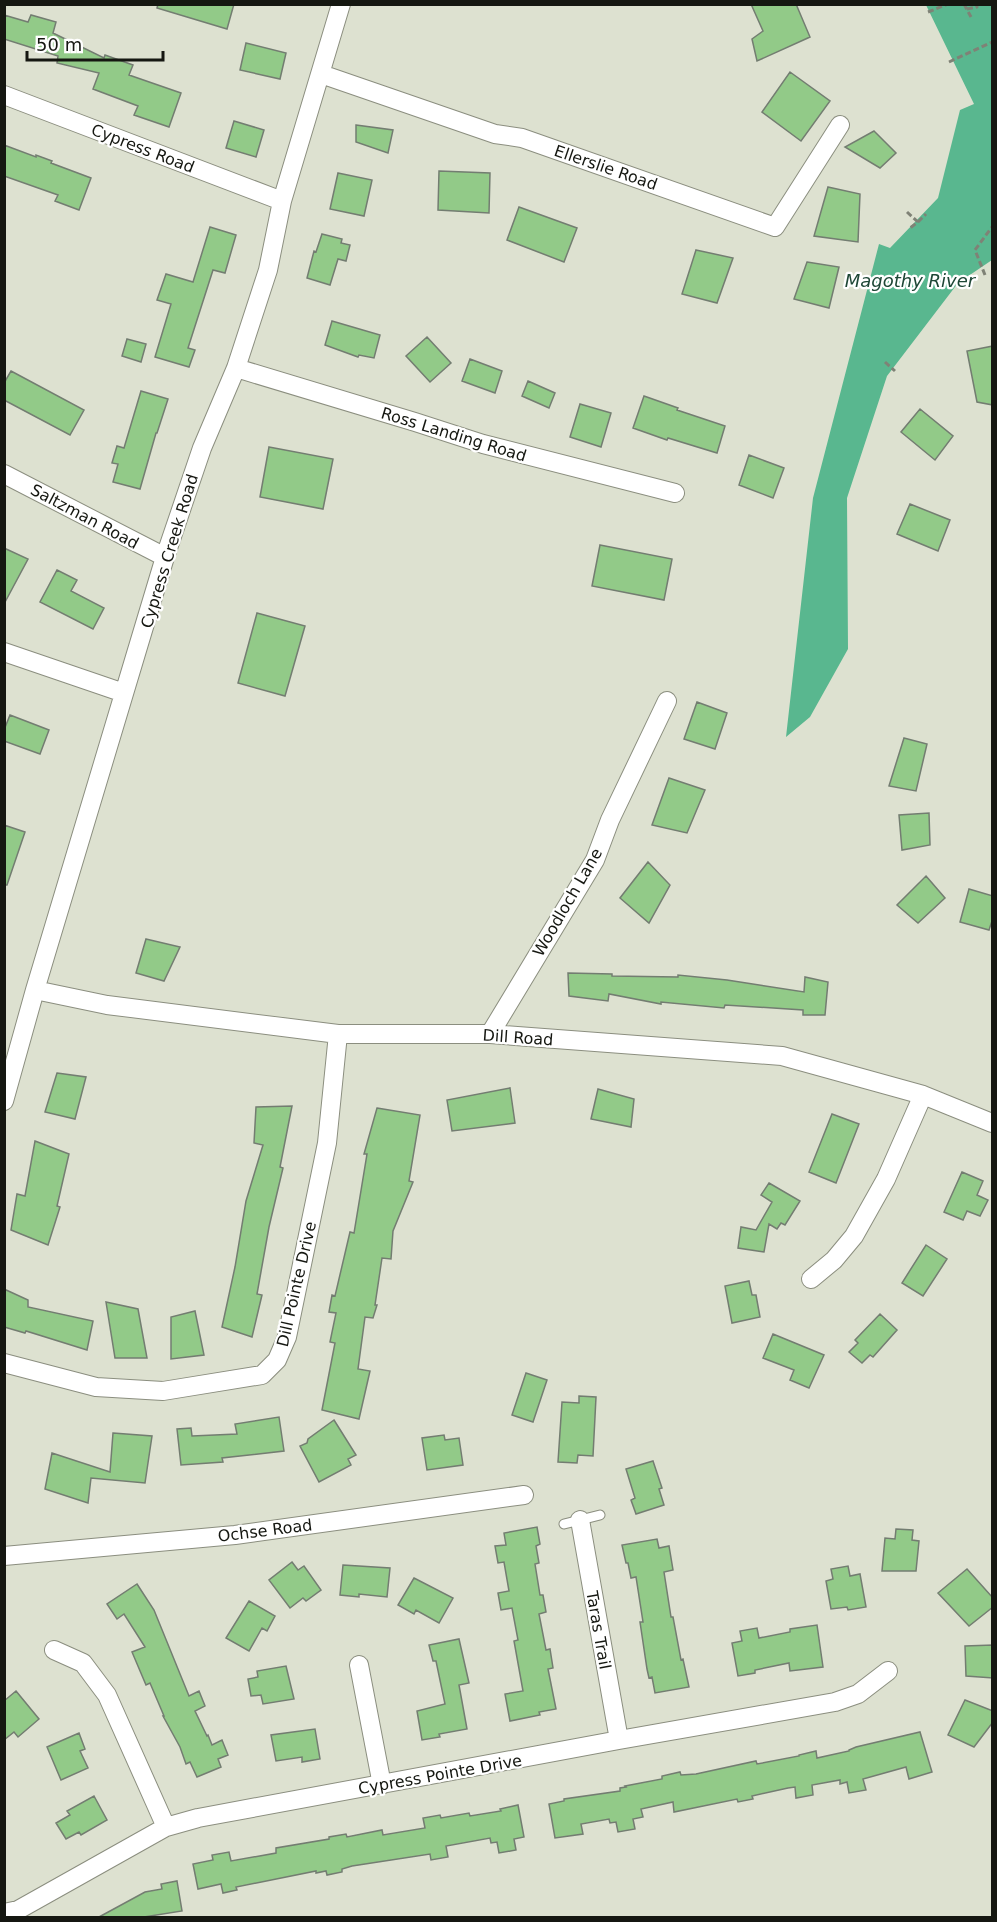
<svg xmlns="http://www.w3.org/2000/svg" width="997" height="1922" viewBox="0 0 997 1922" font-family="'DejaVu Sans',sans-serif">
<style>
.water{fill:#59b78f}
.building{fill:#92ca88;stroke:#737d71;stroke-width:1.5}
.lines{fill:none;stroke-linecap:round;stroke-linejoin:round}
.service-casing{stroke:#8b8e7f;stroke-width:11}
.minor-casing{stroke:#8b8e7f;stroke-width:20}
.path{stroke:#7f8276;stroke-width:3;stroke-dasharray:6 3;stroke-linecap:butt}
.service{stroke:#fff;stroke-width:9}
.minor{stroke:#fff;stroke-width:18}
.labels{text-anchor:middle;stroke-width:4.5;stroke-linejoin:round;paint-order:stroke}
.street-label{font-size:16px;fill:#151711;stroke:#fff}
.water-label{font-size:18px;font-style:italic;fill:#1e4736;stroke:#fff}
</style>
<rect width="100%" height="100%" fill="#dde1d0"/>
<path class="water" d="M926,5H992V260L958,283L887,376L847,498L848,649L810,717L786,737L813,498L879,244L890,248L938,198L960,110L974,104Z"/>
<path class="building" d="M158,4H234L227,29L157,8Z
M751,4H796L810,37L757,61L752,39L763,31Z
M4,15L28,22L31,15L56,22L53,33L104,58L105,55L133,65L129,75L181,93L169,127L134,115L138,106L93,89L99,73L57,63L58,56L4,39Z
M246,43L286,53L280,79L240,70Z
M790,72L830,101L801,141L762,112Z
M234,121L264,130L256,157L226,148Z
M356,125L393,130L388,153L356,142Z
M874,131L896,153L880,168L845,147Z
M4,145L36,157V155L52,161L51,163L91,178L79,210L55,201L58,195L4,176Z
M439,171L490,173L489,213L438,210Z
M338,173L372,180L364,216L330,209Z
M828,187L860,194L858,242L814,236Z
M519,207L577,228L564,262L507,240Z
M210,227L236,235L225,273L213,270L188,348L195,350L189,367L155,357L171,304L157,300L166,274L193,282Z
M322,234L342,239L341,243L350,245L346,261L338,259L330,285L307,278L314,251L316,252Z
M696,250L733,258L717,303L682,294Z
M807,262L839,267L829,308L794,299Z
M332,321L380,335L374,358L359,355L358,357L325,345Z
M427,337L451,363L430,382L406,356Z
M127,339L146,344L141,362L122,356Z
M993,346V405L977,402L967,351Z
M470,359L502,371L495,393L462,381Z
M11,371L84,410L70,435L4,400V383Z
M528,381L555,393L549,408L522,396Z
M141,391L168,399L157,433H156L140,489L113,482L118,464L112,463L117,446L124,448Z
M644,396L678,408L677,410L725,426L717,453L668,438L667,440L633,428Z
M580,404L611,413L601,447L570,437Z
M920,409L953,436L935,460L901,432Z
M269,447L333,459L323,509L260,497Z
M749,455L784,468L773,498L739,485Z
M910,504L950,520L938,551L897,534Z
M600,545L672,559L664,600L592,586Z
M4,548L28,559L4,604Z
M57,570L77,580L71,591L104,608L93,629L40,602Z
M257,613L305,626L285,696L238,683Z
M697,702L727,713L715,749L684,739Z
M10,715L49,730L40,754L4,741V730Z
M904,738L927,744L916,791L889,786Z
M669,778L705,790L687,833L652,825Z
M929,813L930,845L902,850L899,815Z
M4,825L25,832L7,885H4Z
M648,862L670,885L649,923L620,898Z
M926,876L945,898L918,923L897,905Z
M969,889L993,896V918L989,930L960,922Z
M146,939L180,947L164,981L136,973Z
M568,973L612,974V976L678,977V975L727,980L804,992L805,977L828,982L825,1015H803V1010L725,1005L724,1008L661,1002V1004L609,994L608,1001L569,996Z
M57,1073L86,1077L75,1119L45,1112Z
M510,1088L515,1123L452,1131L447,1100Z
M598,1089L634,1099L631,1127L591,1119Z
M292,1106L280,1167L283,1168L269,1227L257,1294L262,1295L252,1337L222,1327L235,1267L246,1201L263,1145L254,1143L256,1107Z
M377,1108L420,1115L409,1181L413,1182L393,1231L391,1259L382,1258L375,1305H377L373,1318L365,1317L358,1369L370,1371L359,1419L322,1410L335,1343L330,1342L336,1313L329,1312L332,1295L335,1296L350,1232L354,1233L367,1154H364Z
M832,1114L859,1124L836,1183L809,1172Z
M35,1141L69,1154L57,1206L60,1207L48,1245L11,1230L17,1194L25,1196Z
M962,1172L983,1181L977,1195L988,1200L980,1216L967,1211L963,1220L944,1212Z
M769,1183L800,1201L785,1225L781,1223L777,1229L769,1224L764,1252L738,1248L741,1227L756,1230L772,1202L761,1195Z
M926,1245L947,1259L923,1296L902,1283Z
M749,1281L752,1295H756L760,1317L732,1323L725,1286Z
M4,1289L28,1300V1307L93,1321L87,1350L26,1331L25,1333L4,1327Z
M106,1302L138,1309L147,1358H115Z
M195,1311L204,1355L171,1359V1317Z
M880,1314L897,1330L873,1357L870,1355L862,1363L849,1352L858,1343L855,1340Z
M773,1334L824,1355L809,1388L790,1380L794,1370L763,1358Z
M526,1373L547,1380L533,1422L512,1415Z
M579,1396L596,1397L593,1456L578,1455L577,1463L558,1462L562,1402L579,1403Z
M279,1417L284,1451L222,1458L223,1462L181,1465L177,1429L191,1428L192,1436L237,1434L235,1424Z
M334,1420L356,1455L348,1459L351,1465L319,1482L300,1446L307,1443L308,1439Z
M113,1433L152,1436L145,1483L91,1478L88,1503L45,1489L52,1453L110,1472Z
M444,1435L445,1440L459,1438L463,1465L427,1470L422,1438Z
M653,1461L662,1488L659,1489L664,1505L636,1514L631,1500L635,1498L626,1469Z
M537,1527L540,1544L536,1546L539,1563L535,1564L540,1595H543L546,1612L539,1614L546,1650L550,1649L553,1668L548,1669L556,1709L539,1712L540,1715L510,1721L505,1694L523,1691L514,1641L518,1640L512,1608L501,1610L498,1593L509,1591L504,1562L498,1563L495,1546L506,1545L504,1533Z
M896,1529L913,1530L912,1540L919,1541L916,1571H882L885,1538L895,1539Z
M657,1539L659,1548L669,1546L673,1570L664,1572L671,1617H673L681,1660L683,1659L689,1687L655,1693L652,1677L649,1678L647,1669L640,1622H643L636,1577L631,1578L628,1563H626L622,1545Z
M292,1562L298,1570L304,1566L321,1590L306,1601L303,1598L290,1608L269,1580Z
M343,1565L390,1568L387,1597L359,1594V1597L340,1595Z
M848,1566L850,1576L860,1574L866,1607L848,1610L847,1607L831,1609L826,1581L833,1579L831,1569Z
M967,1569L993,1598V1607L969,1626L938,1593Z
M414,1578L453,1598L439,1623L416,1610L414,1614L398,1605Z
M137,1584L154,1610L189,1696L199,1691L205,1706L195,1711L207,1736L208,1735L212,1745L222,1740L228,1755L218,1759L221,1767L197,1777L190,1762L186,1764L180,1747L163,1716H164L150,1683L146,1685L132,1652L145,1647L124,1614L117,1619L107,1604Z
M249,1601L275,1616L267,1631L262,1628L249,1651L226,1638Z
M817,1625L823,1667L790,1671L789,1663L755,1670V1673L738,1676L732,1643L742,1641L740,1631L757,1628L759,1638L790,1632V1629Z
M459,1639L469,1683L459,1685L467,1729L439,1734L440,1737L422,1740L417,1711L445,1704L436,1661H433L429,1645Z
M993,1645V1678L966,1676L965,1646Z
M286,1666L294,1699L263,1704L261,1695L251,1696L248,1679L258,1677L257,1671Z
M16,1691L39,1719L18,1737L14,1732L4,1740V1701Z
M965,1700L993,1711V1722L974,1747L948,1735Z
M315,1729L320,1759L302,1762V1757L276,1761L271,1735Z
M920,1732L932,1772L909,1779L906,1767L863,1779L866,1790L849,1793L847,1782L840,1784V1780L812,1785L813,1795L796,1798L795,1787L788,1788L752,1796L753,1799L738,1802L737,1799L674,1812L673,1802L641,1809L643,1817L633,1819L635,1829L618,1832L616,1822L610,1823L609,1819L581,1824L583,1834L555,1838L549,1804L564,1801V1799L620,1791V1788L626,1787L625,1786L662,1779V1776L680,1772L681,1775L696,1774L756,1761L757,1764L799,1756V1755L816,1751L817,1758L849,1751V1750L856,1747Z
M79,1733L85,1749L80,1751L88,1768L61,1780L47,1747Z
M94,1796L107,1820L81,1835L79,1832L66,1839L56,1823L70,1815L67,1811Z
M518,1805L524,1837L514,1839L516,1850L499,1853L497,1842L491,1843L490,1838L446,1846L448,1857L431,1860L430,1854L352,1866L342,1869V1872L327,1875L326,1871L316,1873V1871L236,1887L237,1890L223,1893L221,1884L198,1889L193,1864L213,1860L212,1855L229,1852L231,1861L276,1853V1848L329,1839V1837L346,1834L347,1837L382,1830L383,1835L425,1828L423,1818L440,1815L441,1818L469,1813L470,1816L501,1811L500,1809Z
M177,1881L182,1911L144,1917H99L145,1892L162,1889L161,1884Z"/>
<g class="lines">
<g class="service-casing">
<path id="service" d="M564,1524L600,1515"/>
</g>
<g class="minor-casing">
<path id="minor" d="M321,74L495,134L522,138L775,227L840,125
M4,95L282,201
M236,368L415,422L483,444L675,493
M4,474L165,557
M4,652L124,693
M35,990L107,1005L338,1034H490L782,1056L923,1095L992,1123
M490,1034L595,860L610,820L667,701
M4,1101L35,990L165,557L202,448L236,368L268,270L282,201L341,4
M811,1279L834,1260L854,1236L886,1179L923,1095
M4,1363L96,1387L163,1391L262,1375L277,1360L287,1337L327,1143L338,1034
M580,1520L619,1740
M4,1556L235,1535L524,1495
M54,1650L83,1663L107,1695L166,1827
M359,1665L382,1785
M4,1913L18,1910L166,1827L198,1818L619,1740L835,1702L858,1694L888,1671"/>
</g>
<path class="path" d="M964,4L971,17
M967,9L977,7L976,4
M928,12L948,4
M949,62L992,42
M907,212L918,222L910,228
M918,222L926,214
M985,275L975,250L992,227
M885,362L895,371"/>
<use href="#service" class="service"/>
<use href="#minor" class="minor"/>
</g>
<g class="labels">
<g class="street-label">
<text transform="translate(143 148) rotate(21)" y="6">Cypress Road</text>
<text transform="translate(606 167) rotate(19)" y="6">Ellerslie Road</text>
<text transform="translate(454 434) rotate(17)" y="6">Ross Landing Road</text>
<text transform="translate(85 516) rotate(28)" y="6">Saltzman Road</text>
<text transform="translate(169 551) rotate(-73)" y="6">Cypress Creek Road</text>
<text transform="translate(567 902) rotate(-60)" y="6">Woodloch Lane</text>
<text transform="translate(518 1037) rotate(4)" y="6">Dill Road</text>
<text transform="translate(296 1284) rotate(-77)" y="6">Dill Pointe Drive</text>
<text transform="translate(265 1530) rotate(-7)" y="6">Ochse Road</text>
<text transform="translate(599 1630) rotate(80)" y="6">Taras Trail</text>
<text transform="translate(440 1774) rotate(-10)" y="6">Cypress Pointe Drive</text>
</g>
<g class="water-label">
<text x="910" y="287">Magothy River</text>
</g>
</g>
<rect width="997" height="1922" fill="none" stroke="#151711" stroke-width="12"/>
<path d="M27 51v9h136v-9" fill="none" stroke="#151711" stroke-width="3"/>
<text x="36" y="51" font-size="18" fill="#151711" stroke="#ffffff" stroke-width="4.5" paint-order="stroke">50 m</text>
</svg>
